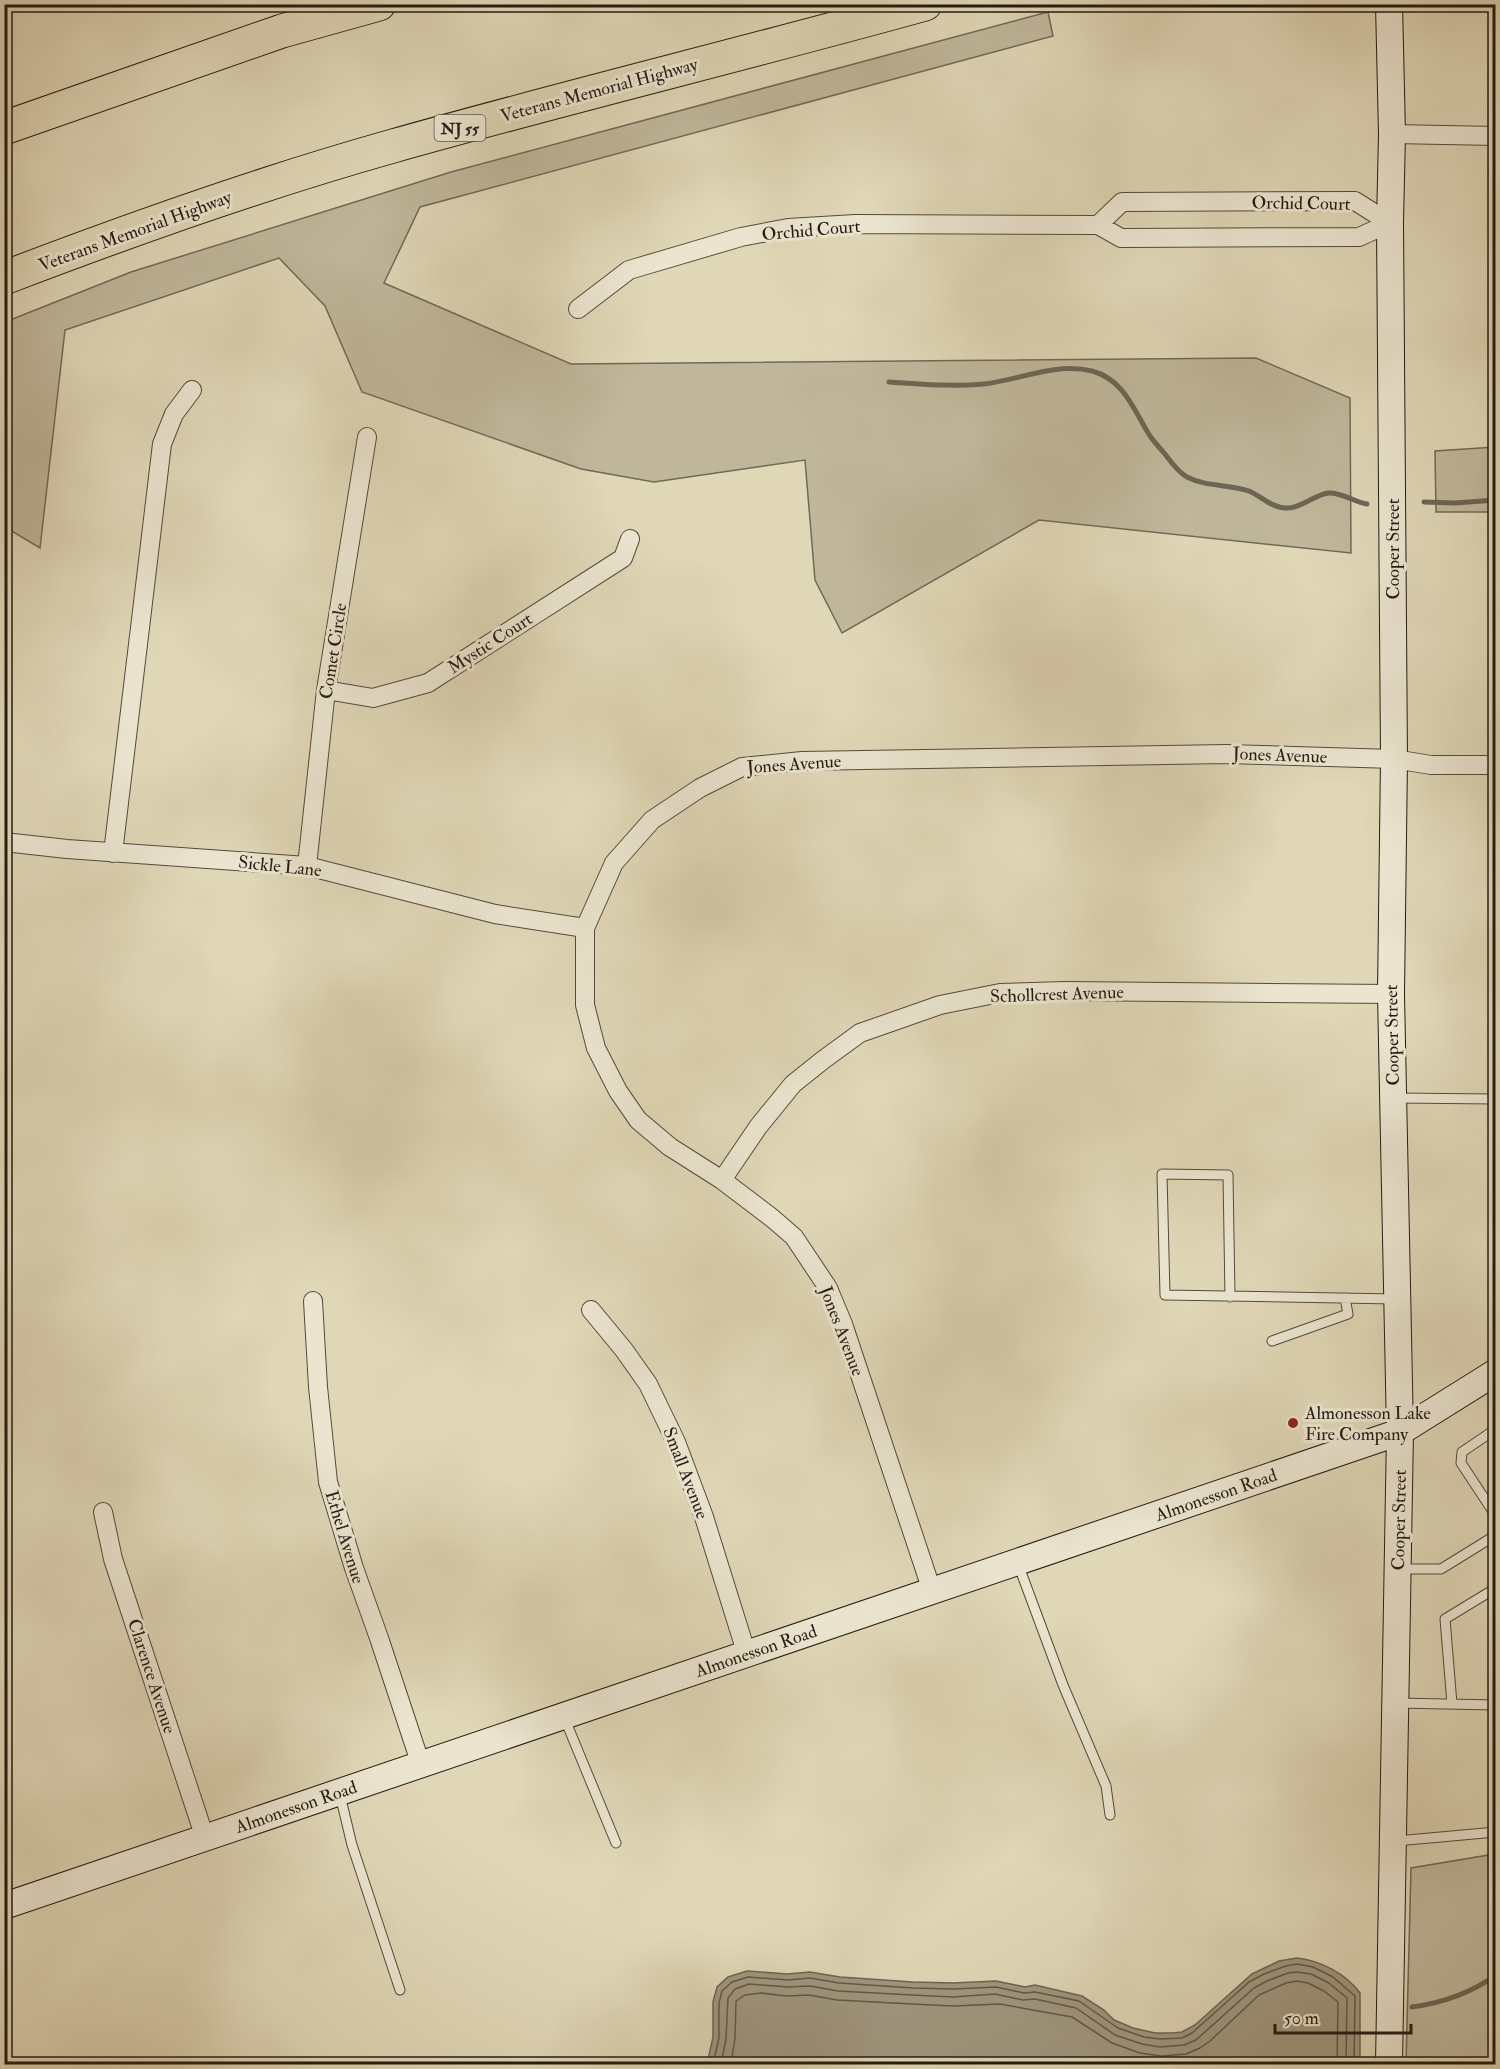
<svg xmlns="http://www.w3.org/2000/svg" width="1500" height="2069" viewBox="0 0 1500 2069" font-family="'IM FELL Double Pica',serif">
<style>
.green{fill:#c0b79b;stroke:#726957;stroke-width:1.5}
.water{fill:#a0977f;stroke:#6e6554;stroke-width:1.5}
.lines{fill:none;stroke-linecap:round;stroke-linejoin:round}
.shore{stroke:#625949;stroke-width:1.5}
.stream{stroke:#6e6554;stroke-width:5}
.lane-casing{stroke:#534a3c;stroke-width:11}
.street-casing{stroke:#534a3c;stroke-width:20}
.secondary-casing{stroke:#241b13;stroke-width:28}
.highway-casing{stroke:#241b13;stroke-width:35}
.lane{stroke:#ebe5d0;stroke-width:9}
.street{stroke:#ebe5d0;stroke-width:18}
.secondary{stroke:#ebe5d0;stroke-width:26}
.highway{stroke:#e0d7b7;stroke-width:33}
.poi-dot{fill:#8f2418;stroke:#ebe5d0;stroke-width:2}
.labels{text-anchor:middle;stroke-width:6;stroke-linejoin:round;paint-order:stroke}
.shield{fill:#ebe5d0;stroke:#60584c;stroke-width:1.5}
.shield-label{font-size:16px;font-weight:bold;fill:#241b13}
.street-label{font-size:18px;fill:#241b13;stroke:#ebe5d0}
.poi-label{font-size:18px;fill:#241b13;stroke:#ebe5d0;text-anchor:start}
</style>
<rect width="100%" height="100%" fill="#e0d7b7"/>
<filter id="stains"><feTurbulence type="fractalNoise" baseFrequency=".00333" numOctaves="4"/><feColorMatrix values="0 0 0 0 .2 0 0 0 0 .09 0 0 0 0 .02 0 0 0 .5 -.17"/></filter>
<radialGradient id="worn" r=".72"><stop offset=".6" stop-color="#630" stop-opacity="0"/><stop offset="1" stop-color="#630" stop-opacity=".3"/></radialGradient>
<path class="green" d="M1048,12L1053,36L420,207L384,283L571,364L1256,358L1350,398L1351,553L1039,520L842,633L815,580L805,460L654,482L581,469L362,392L325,306L279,258L65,330L40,548L5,527V322L131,272L451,172Z
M1495,447V512H1436L1435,451Z
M1495,1854V2064H1406L1411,1868Z"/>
<path class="water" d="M1297,1958C1321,1961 1345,1973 1360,1993V2064H707L713,2037V2002L717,1987L728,1977L747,1971L787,1974L810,1972L840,1977L913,1982L953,1983L996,1981L1025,1987L1035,1985L1082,1996L1104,2010L1114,2020L1133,2028L1155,2033H1173L1182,2032L1195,2025L1252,1974L1279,1961Z"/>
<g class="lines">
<path class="shore" d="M713,2064L719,2038V2003L722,1991L732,1982L748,1977L788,1980L810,1978L839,1983L913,1988L953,1989L996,1987L1024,1993L1035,1992L1079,2001L1118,2028L1144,2037L1160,2039L1182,2038L1192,2033L1249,1982L1264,1974L1286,1966L1297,1964L1313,1967L1333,1977L1355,1996L1354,2064
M721,2064L726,2039L728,1998L735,1989L749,1984L788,1987L810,1986L838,1991L912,1995L953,1997L995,1994L1023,2000L1035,1999L1076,2008L1115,2035L1142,2044L1160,2047L1184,2045L1196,2040L1254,1988L1267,1981L1288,1973L1297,1972L1311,1974L1329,1983L1347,1998L1346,2064
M731,2064L735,2038L736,2001L745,1995L761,1993L786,1996L809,1995L837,2000L912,2004L953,2006L1000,2004L1072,2017L1112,2043L1140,2053L1161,2056L1186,2054L1200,2048L1210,2041L1259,1995L1286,1983L1297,1981L1308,1983L1324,1991L1338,2002L1337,2064"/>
<path class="stream" d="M889,382C921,384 952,387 984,384C1020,380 1055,362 1092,371C1125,380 1134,411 1150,436C1155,443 1160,448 1165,454C1171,462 1178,472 1187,477C1206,487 1229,484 1249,491C1261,496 1272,508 1286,508C1300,509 1314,495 1328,493C1342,492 1354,502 1367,504
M1424,502L1455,503L1496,500
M1412,2007C1442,2003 1471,1993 1496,1975"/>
<g class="lane-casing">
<path id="lane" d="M1396,1098L1496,1099
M1230,1297L1228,1175L1162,1174L1165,1295L1395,1299
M1272,1341L1348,1314L1345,1298
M1496,1429L1462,1452L1461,1463L1496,1516
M1018,1564L1063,1685L1106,1786L1110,1815
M1400,1569H1441L1496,1535
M1396,1703L1496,1705
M1452,1704L1445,1619L1496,1588
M564,1717L616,1843
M340,1795L352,1845L400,1990
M1396,1841L1496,1832"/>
</g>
<g class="street-casing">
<path id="street" d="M1392,134L1496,136
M1098,225L1122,202L1355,201L1390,223
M578,309L629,270L741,237L788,228L855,224L1098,225L1121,238L1359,237L1390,223
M326,690L373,698L428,683L623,558L630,539
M4,842L67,849L307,866L495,914L585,928
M113,853L162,444L174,414L192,390
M307,866L326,690L367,437
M722,1180L758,1127L793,1084L823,1060L860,1033L940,1005L1000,993L1065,991L1391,994
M313,1301L318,1387L328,1482L354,1568L379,1638L421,1765
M591,1310L624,1350L648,1384L676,1442L704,1517L747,1655
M103,1512L113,1559L205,1838
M932,1591L843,1324L828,1288L794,1237L772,1218L722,1180L670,1147L638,1120L618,1091L596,1048L585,1005V928L614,863L652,820L700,788L742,767L802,761L1226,754L1394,759L1431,765H1496"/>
</g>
<g class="secondary-casing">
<path id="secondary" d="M4,1906L1400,1432L1496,1372
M1389,2064L1400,1432L1391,994L1394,759L1390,223L1392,134L1389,4"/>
</g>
<g class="highway-casing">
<path id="highway" d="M4,128L282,31L379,4
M4,278C132,229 261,183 393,146C570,96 748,53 925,4"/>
</g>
<use href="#lane" class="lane"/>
<use href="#street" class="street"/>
<use href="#secondary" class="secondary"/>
<use href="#highway" class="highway"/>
</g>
<circle class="poi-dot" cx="1293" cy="1423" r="6"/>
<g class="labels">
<rect class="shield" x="434.5" y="115" width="51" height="26" rx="4.5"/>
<g class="shield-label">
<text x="460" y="134">NJ 55</text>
</g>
<g class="street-label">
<text transform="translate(599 90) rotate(-15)" y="6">Veterans Memorial Highway</text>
<text transform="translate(1301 203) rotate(1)" y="6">Orchid Court</text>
<text transform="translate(811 230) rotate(-5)" y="6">Orchid Court</text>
<text transform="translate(135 231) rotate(-20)" y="6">Veterans Memorial Highway</text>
<text transform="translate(1393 549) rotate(-90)" y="6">Cooper Street</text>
<text transform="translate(490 643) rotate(-33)" y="6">Mystic Court</text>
<text transform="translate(333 651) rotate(-81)" y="6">Comet Circle</text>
<text transform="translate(1280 755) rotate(2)" y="6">Jones Avenue</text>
<text transform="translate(794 764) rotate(-4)" y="6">Jones Avenue</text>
<text transform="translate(280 866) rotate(6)" y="6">Sickle Lane</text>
<text transform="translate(1057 994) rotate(-2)" y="6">Schollcrest Avenue</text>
<text transform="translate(1392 1035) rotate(-91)" y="6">Cooper Street</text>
<text transform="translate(842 1331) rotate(69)" y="6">Jones Avenue</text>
<text transform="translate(686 1473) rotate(69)" y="6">Small Avenue</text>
<text transform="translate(1216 1495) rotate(-19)" y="6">Almonesson Road</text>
<text transform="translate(1399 1520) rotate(-89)" y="6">Cooper Street</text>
<text transform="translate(345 1537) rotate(73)" y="6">Ethel Avenue</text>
<text transform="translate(756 1651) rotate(-19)" y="6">Almonesson Road</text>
<text transform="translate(152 1676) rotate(72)" y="6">Clarence Avenue</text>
<text transform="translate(296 1807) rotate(-19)" y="6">Almonesson Road</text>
</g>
<g class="poi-label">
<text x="1305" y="1419">Almonesson Lake<tspan x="1305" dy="21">Fire Company</tspan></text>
</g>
</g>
<rect width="1500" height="2069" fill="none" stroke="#e0d7b7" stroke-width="24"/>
<rect x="6" y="6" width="1488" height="2057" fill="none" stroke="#241b13" stroke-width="3"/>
<rect x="12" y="12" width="1476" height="2045" fill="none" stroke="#241b13" stroke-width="1.5"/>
<path d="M1275 2024v9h136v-9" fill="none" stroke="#241b13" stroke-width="3"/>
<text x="1284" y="2024" font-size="18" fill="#241b13" stroke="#ebe5d0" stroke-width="4.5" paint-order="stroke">50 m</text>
<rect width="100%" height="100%" filter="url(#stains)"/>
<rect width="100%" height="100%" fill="url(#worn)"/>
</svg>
